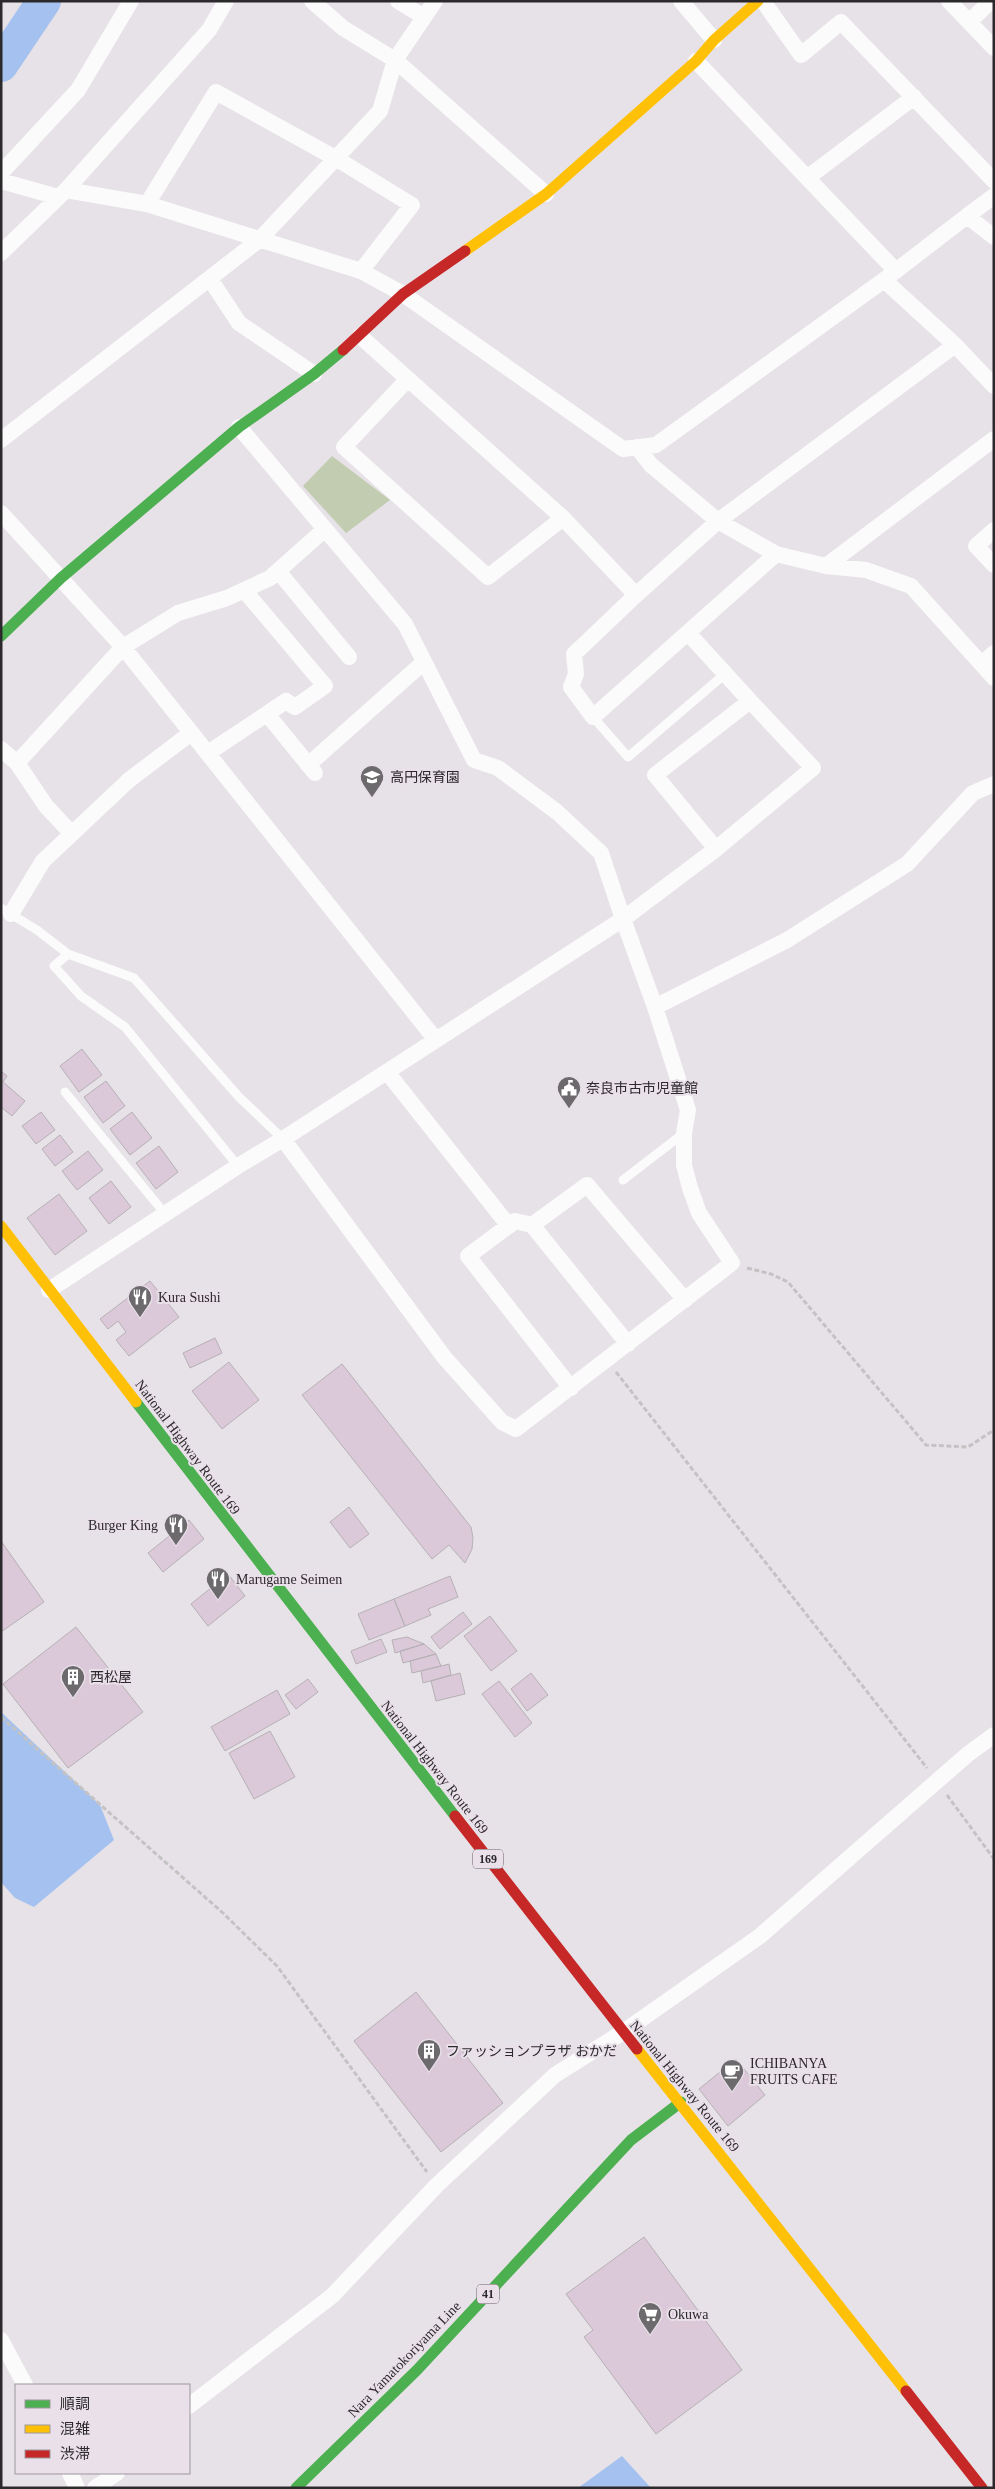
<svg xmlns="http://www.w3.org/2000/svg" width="995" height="2489" viewBox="0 0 995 2489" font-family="'Times New Roman','Noto Sans JP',serif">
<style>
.green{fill:#c2ccb0}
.water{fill:#a4c1ef}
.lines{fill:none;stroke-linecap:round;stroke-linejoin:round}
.river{stroke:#a4c1ef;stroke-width:34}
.building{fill:#dbc9d9;stroke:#b6b1b5}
.path{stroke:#c4c3c4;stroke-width:3;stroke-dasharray:5 2.5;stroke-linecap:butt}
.lane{stroke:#fbfbfb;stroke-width:9}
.street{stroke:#fbfbfb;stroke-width:16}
.fast{stroke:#4caf50;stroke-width:11}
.slow{stroke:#ffc107;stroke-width:11}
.jam{stroke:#c62828;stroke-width:11}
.labels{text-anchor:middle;stroke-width:4;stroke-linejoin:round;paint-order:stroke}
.shield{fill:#e9e0e9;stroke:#656065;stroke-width:1}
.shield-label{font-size:12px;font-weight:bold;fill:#2c292c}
.poi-label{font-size:14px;fill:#2c292c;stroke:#e9e0e9;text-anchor:start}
.street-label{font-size:14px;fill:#2c292c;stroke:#e9e0e9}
</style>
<rect width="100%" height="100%" fill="#e7e2e7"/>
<path class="green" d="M332,456L390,500L346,533L303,486Z"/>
<path class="water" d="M1,1712L100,1805L114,1840L34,1907L15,1898L1,1882Z
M622,2456L651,2488H578Z"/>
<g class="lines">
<path class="river" d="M1,65L44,1"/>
</g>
<path class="building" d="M82,1049L102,1075L79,1092L60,1066Z
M1,1071L7,1076L3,1082L25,1101L12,1116L1,1107Z
M106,1081L125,1106L103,1123L84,1097Z
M41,1112L55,1130L36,1144L22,1126Z
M132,1112L152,1138L130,1155L110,1129Z
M60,1135L73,1152L55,1166L42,1149Z
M159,1146L178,1172L156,1189L136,1163Z
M88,1151L103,1170L77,1190L62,1171Z
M111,1181L131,1207L109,1224L89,1198Z
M59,1194L87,1231L55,1255L27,1218Z
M150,1281L179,1317L129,1356L116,1340L126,1332L118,1321L108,1329L100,1319Z
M215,1338L222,1353L190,1368L183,1353Z
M229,1362L259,1400L222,1429L192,1391Z
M342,1364L471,1527L473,1538L472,1549L465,1563L449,1545L432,1559L302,1395Z
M349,1507L369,1534L350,1548L330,1522Z
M189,1520L204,1539L163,1572L148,1553Z
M1,1541L44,1602L1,1632Z
M228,1574L245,1596L208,1626L191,1604Z
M450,1576L458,1597L428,1609L431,1615L405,1626L394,1599Z
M394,1599L405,1626L369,1640L358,1614Z
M463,1612L472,1624L440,1649L431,1637Z
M490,1616L517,1651L491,1671L464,1636Z
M76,1627L143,1712L68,1768L3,1684Z
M407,1637L424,1644L395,1653L392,1640Z
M381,1639L387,1652L356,1664L351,1651Z
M424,1644L436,1654L403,1663L400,1651Z
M436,1654L441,1666L412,1673L410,1661Z
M449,1664L451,1675L423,1683L421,1671Z
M460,1673L465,1694L436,1701L431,1681Z
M531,1673L548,1695L527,1711L511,1689Z
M308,1679L318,1692L296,1709L285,1695Z
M499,1681L532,1723L515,1737L482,1694Z
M277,1690L290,1714L225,1751L211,1727Z
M270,1731L295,1777L254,1799L229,1753Z
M416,1992L503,2103L441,2152L354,2041Z
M736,2059L765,2095L728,2126L699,2089Z
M644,2237L742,2370L656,2434L584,2337L593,2330L566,2294Z"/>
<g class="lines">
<path class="path" d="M747,1268L771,1274L788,1282L926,1445L968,1447L994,1430
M616,1372L927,1768
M1,1717L223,1913L277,1966L427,2172
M947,1795L994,1859"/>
<path class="lane" d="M593,717L628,757L726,673
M1,908L37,930L68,954L134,978L239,1097L283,1139
M68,954L54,966L81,996L125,1027L238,1166
M65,1092L166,1215
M623,1180L684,1133"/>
<path class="street" d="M312,1L343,28L395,60L546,194
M398,1L424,17
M681,1L714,40
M763,1L801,55L841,22L994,181
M949,1L994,48
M969,22L991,1
M696,61L896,271
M1,173L78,90L131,1
M807,178L914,97
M1,181L58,197
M66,190L147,204L361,271L403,294L623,449L656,445L884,280L967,216L994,237
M147,204L216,92L337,159L412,205L361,271
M967,216L994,196
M1,253L66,190L209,30L226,1
M210,279L239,323L314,374
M884,280L955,345L994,386
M360,336L563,518L636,595L574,654L576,674L571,687L593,717L776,554
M407,380L344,447L488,577L563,518
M239,427L405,624L474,760L498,768L557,812L601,853L623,919L716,849L813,768L750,701L655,775L716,849
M1,440L259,240L380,111L395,60L435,1
M637,447L651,465L718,521L776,554L826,566L866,570L911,586L994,678
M1,513L123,647L436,1040
M994,530L976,546L994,565
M826,566L994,439
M278,571L349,657
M636,595L718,521L955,345
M688,633L750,701
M982,664L994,653
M267,714L315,773
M1,749L17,763L46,806L72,834
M208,753L286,701L295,707L325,686L244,590
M17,763L123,647L178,613L227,598L270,578L325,529
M308,765L424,662
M11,914L43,861L129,780L191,733
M387,1072L509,1226
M283,1139L444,1357L502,1422L516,1429L732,1263L699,1213L690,1188L684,1165V1133L688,1110L655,1007
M532,1225L628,1344
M49,1290L238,1166L283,1139L623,919L655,1007L787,940L907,864L973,793L994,784
M571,1388L468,1256L515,1221L532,1225L587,1185L685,1300
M1,2340L25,2385
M189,2406L332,2296L437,2185L555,2075L623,2032L760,1936L968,1754L994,1735
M70,2473L77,2488
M95,2488L117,2473"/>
<path class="fast" d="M1,636L61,578L239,427L314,374L343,350
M136,1402L455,1816
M296,2488L417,2370L631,2140L681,2102"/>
<path class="slow" d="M465,251L546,194L696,61L714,40L758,1
M1,1226L136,1402
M637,2049L906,2391"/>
<path class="jam" d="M343,350L403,294L465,251
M455,1816L637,2049
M906,2391L982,2488"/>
</g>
<defs>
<g id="school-pin" transform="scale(1.25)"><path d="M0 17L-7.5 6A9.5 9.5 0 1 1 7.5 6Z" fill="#6d6a6d" stroke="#e9e0e9"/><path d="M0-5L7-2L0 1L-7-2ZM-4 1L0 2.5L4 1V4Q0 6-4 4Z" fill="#fff"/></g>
<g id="civic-pin" transform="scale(1.25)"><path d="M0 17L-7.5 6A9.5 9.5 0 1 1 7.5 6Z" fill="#6d6a6d" stroke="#e9e0e9"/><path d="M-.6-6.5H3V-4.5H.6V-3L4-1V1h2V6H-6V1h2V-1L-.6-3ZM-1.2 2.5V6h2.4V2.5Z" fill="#fff"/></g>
<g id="restaurant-pin" transform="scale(1.25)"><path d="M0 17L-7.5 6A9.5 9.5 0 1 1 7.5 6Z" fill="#6d6a6d" stroke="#e9e0e9"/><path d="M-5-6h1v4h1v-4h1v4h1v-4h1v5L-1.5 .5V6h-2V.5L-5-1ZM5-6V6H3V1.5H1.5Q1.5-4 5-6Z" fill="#fff"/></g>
<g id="building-pin" transform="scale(1.25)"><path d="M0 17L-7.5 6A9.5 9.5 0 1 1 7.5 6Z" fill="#6d6a6d" stroke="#e9e0e9"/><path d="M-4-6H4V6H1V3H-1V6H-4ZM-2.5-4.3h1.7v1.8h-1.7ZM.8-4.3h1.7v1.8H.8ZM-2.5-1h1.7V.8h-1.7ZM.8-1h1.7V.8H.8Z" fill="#fff"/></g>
<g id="cafe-pin" transform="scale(1.25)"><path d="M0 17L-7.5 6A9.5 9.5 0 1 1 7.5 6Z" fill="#6d6a6d" stroke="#e9e0e9"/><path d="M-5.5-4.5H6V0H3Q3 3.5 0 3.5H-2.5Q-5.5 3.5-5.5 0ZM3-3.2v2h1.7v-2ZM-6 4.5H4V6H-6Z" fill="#fff"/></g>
<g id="supermarket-pin" transform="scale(1.25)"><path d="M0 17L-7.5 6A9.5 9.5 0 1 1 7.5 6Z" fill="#6d6a6d" stroke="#e9e0e9"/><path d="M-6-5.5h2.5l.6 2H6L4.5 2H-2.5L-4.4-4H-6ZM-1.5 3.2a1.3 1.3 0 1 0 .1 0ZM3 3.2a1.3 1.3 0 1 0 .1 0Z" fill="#fff"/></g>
</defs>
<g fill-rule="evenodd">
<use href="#school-pin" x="372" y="777"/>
<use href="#civic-pin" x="569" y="1088"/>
<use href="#restaurant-pin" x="140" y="1297"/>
<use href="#restaurant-pin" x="176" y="1525"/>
<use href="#restaurant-pin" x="218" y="1579"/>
<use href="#building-pin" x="73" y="1677"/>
<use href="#building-pin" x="429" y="2051"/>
<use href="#cafe-pin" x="732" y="2071"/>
<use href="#supermarket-pin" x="650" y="2314"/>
</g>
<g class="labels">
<g class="shield">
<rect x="473" y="1849.5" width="30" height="19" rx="4"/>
<rect x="477" y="2284.5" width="22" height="19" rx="4"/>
</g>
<g class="shield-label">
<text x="488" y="1863">169</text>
<text x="488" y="2298">41</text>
</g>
<g class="poi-label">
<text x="390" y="782">高円保育園</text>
<text x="586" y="1093">奈良市古市児童館</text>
<text x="158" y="1302">Kura Sushi</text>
<text x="158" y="1530" text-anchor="end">Burger King</text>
<text x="236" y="1584">Marugame Seimen</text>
<text x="90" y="1682">西松屋</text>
<text x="446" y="2056">ファッションプラザ おかだ</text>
<text x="750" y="2068">ICHIBANYA<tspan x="750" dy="16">FRUITS CAFE</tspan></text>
<text x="668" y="2319">Okuwa</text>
</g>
<g class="street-label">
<text transform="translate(188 1447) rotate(53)" y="5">National Highway Route 169</text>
<text transform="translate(435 1767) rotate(52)" y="5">National Highway Route 169</text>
<text transform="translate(685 2086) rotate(51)" y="5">National Highway Route 169</text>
<text transform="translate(404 2359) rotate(-46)" y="5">Nara Yamatokoriyama Line</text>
</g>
</g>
<rect width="995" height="2489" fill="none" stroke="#2c292c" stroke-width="5"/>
<rect x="15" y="2384" width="175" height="90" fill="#e9e0e9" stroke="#9d979d"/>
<rect x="25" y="2400" width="25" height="8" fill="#4caf50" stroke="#9d979d"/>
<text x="60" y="2409" font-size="15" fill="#2c292c">順調</text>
<rect x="25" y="2425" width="25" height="8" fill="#ffc107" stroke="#9d979d"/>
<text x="60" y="2434" font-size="15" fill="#2c292c">混雑</text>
<rect x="25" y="2450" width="25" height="8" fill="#c62828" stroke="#9d979d"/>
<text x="60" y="2459" font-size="15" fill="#2c292c">渋滞</text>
</svg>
